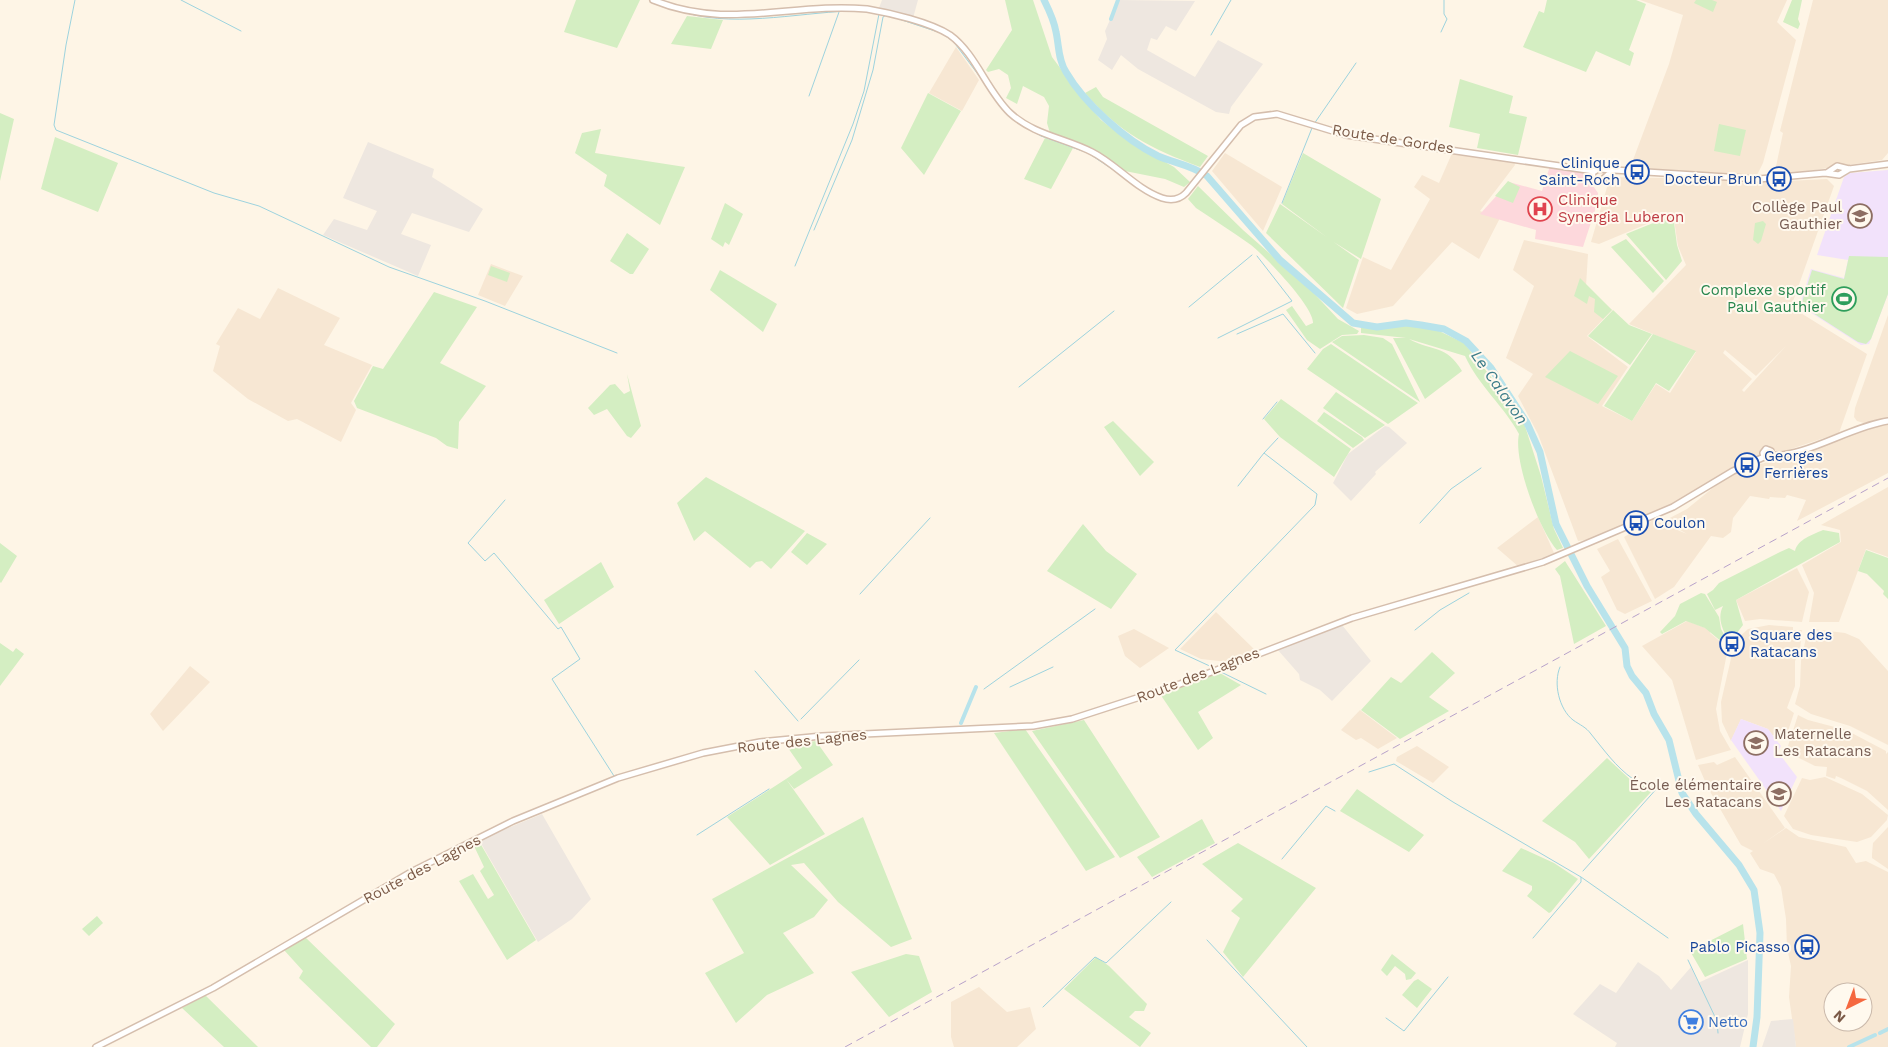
<svg xmlns="http://www.w3.org/2000/svg" width="1888" height="1047" viewBox="0 0 1888 1047" font-family="'Work Sans',sans-serif">
<style>
.residential{fill:#f7e7d3;fill-rule:evenodd}
.industrial{fill:#eee7e0}
.education{fill:#f2e2fb}
.medical{fill:#fdd8dc}
.green{fill:#d4eec2}
.lines{fill:none;stroke-linecap:round;stroke-linejoin:round}
.stream{stroke:#9dd3de;stroke-width:1}
.canal{stroke:#b8e3eb;stroke-width:4}
.river{stroke:#b8e3eb;stroke-width:7}
.tertiary-casing{stroke:#d5bead;stroke-width:8}
.tertiary{stroke:#fff;stroke-width:5}
.rail{stroke:#b8a2ca;stroke-width:1;stroke-dasharray:8 5;stroke-linecap:butt}
.labels{text-anchor:middle;stroke-width:4;stroke-linejoin:round;paint-order:stroke}
.street-label{font-size:15px;fill:#7b5a47;stroke:#fff9ee}
.transit-label{font-size:15px;fill:#164399;stroke:#fff9ee;text-anchor:end}
.health-label{font-size:15px;fill:#be3a42;stroke:#fff9ee;text-anchor:start}
.education-label{font-size:15px;fill:#785e54;stroke:#fff9ee;text-anchor:end}
.leisure-label{font-size:15px;fill:#27864d;stroke:#fff9ee;text-anchor:end}
.shop-label{font-size:15px;fill:#366cbe;stroke:#fff9ee;text-anchor:start}
.water-label{font-size:16px;font-style:italic;fill:#3b7c89;stroke:#fff9ee}
</style>
<rect width="100%" height="100%" fill="#fef5e6"/>
<path class="residential" d="M1640,0H1787L1777,22L1796,40L1763,163L1757,175L1630,168L1669,64L1683,15Z
M1813,0H1888V153L1882,160L1774,176L1783,133L1780,131Z
M956,47L979,80L962,111L929,93Z
M1453,151L1514,162L1515,165L1480,211L1500,218L1479,259L1452,242L1393,306L1357,314L1346,308L1363,257L1391,270L1430,199L1414,187L1422,175L1439,183Z
M1225,153L1282,187L1263,231L1212,171Z
M1610,177L1711,179L1751,183L1827,179L1834,186L1791,307L1867,354L1839,433L1779,453L1768,445L1763,446L1760,457L1734,467L1666,508L1588,540L1578,541L1538,434L1518,396L1533,374L1506,358L1534,286L1513,270L1524,240L1588,254L1586,286L1612,310L1587,336L1628,367L1602,406L1632,421L1656,384L1670,393L1696,352L1629,324L1686,265L1678,246L1673,213L1599,244L1591,242ZM1786,346L1744,392L1742,390L1752,379L1723,353L1725,350L1756,376Z
M491,264L523,276L505,306L478,295Z
M278,288L340,318L324,345L372,365L351,403L356,410L341,442L297,419L288,421L248,399L213,371L220,346L216,344L238,308L260,319Z
M1888,315V418L1864,423L1857,421L1854,417L1855,408Z
M1888,425V473L1797,521L1806,500L1787,495L1785,498L1770,497L1769,499L1750,496L1733,518L1731,532L1723,538L1711,536L1674,587L1655,599L1624,537L1653,520L1687,534L1666,522V520L1687,509L1725,478L1745,468L1792,456L1863,429Z
M1888,487V557L1866,549L1839,622H1809L1814,593L1802,565L1841,542L1840,530L1821,525Z
M1538,517L1554,553L1519,567L1497,548Z
M1618,539L1652,601L1625,614L1617,610L1601,577L1610,571L1597,549Z
M1797,568L1809,592L1802,622L1760,619L1745,621L1736,600Z
M1216,612L1256,651L1228,662L1201,659L1180,649Z
M1687,621L1711,630L1710,633L1728,648L1716,709L1720,731L1731,750L1696,760L1672,680L1642,646Z
M1769,625L1793,627V630H1802L1800,650L1795,661V686L1787,708L1794,713L1786,737L1772,735L1768,729L1741,719L1731,741L1722,722L1721,702L1735,641L1748,629Z
M1134,629L1169,648L1140,668L1125,656L1118,636Z
M1812,629L1845,633L1859,639L1888,671V745L1850,726L1811,714L1795,704L1800,686L1801,661L1807,633L1811,634Z
M190,666L210,682L163,731L150,714Z
M1360,710L1397,738L1378,749L1361,738L1356,740L1341,730Z
M1798,715L1808,720L1846,730L1886,751V754L1888,752V810L1867,791L1841,778L1836,776L1835,779L1826,776L1827,767L1815,766L1789,753L1787,749Z
M1417,746L1449,767L1433,783L1396,761L1397,757Z
M1735,757L1785,828L1761,845L1786,828L1799,837L1846,847L1856,863L1866,861L1888,872V1047H1796L1789,997L1791,966L1787,948L1786,919L1781,887L1774,874L1760,869L1750,853L1753,851L1741,845L1708,788L1698,765L1714,762L1717,765ZM1833,992H1863V1022H1833Z
M1825,777L1862,794L1888,815L1887,820L1871,837L1857,842L1811,835L1793,829L1784,816L1802,778L1810,780Z
M1888,827V869L1872,858V854L1873,843Z
M979,987L1007,1012L1030,1007L1036,1029L1017,1047H954L951,1037V1002Z"/>
<path class="industrial" d="M882,0H918L913,18L879,8Z
M1119,0L1195,1L1176,31L1166,26L1157,40L1151,38L1147,50L1195,77L1218,40L1263,64L1231,107L1229,114L1216,112L1138,69L1121,55L1112,70L1098,60L1107,39L1105,31Z
M368,142L434,169L432,177L483,209L469,232L412,213L401,234L431,245L418,276L323,235L334,219L367,230L377,211L343,198Z
M1385,426L1389,427L1407,443L1375,472L1376,474L1351,501L1333,483L1348,454Z
M1342,625L1371,661L1332,701L1320,690L1300,680L1299,674L1277,649Z
M542,814L591,899L572,919L538,942L479,840Z
M1748,960V1014L1740,1047H1615L1617,1043L1573,1014L1600,984L1616,993L1638,962L1659,976L1671,990L1691,967L1698,983Z
M1793,1019L1796,1047H1762L1771,1021Z"/>
<path class="education" d="M1888,170V294L1869,344L1861,345L1805,309L1801,301L1811,269L1844,278L1848,260L1817,255L1844,177L1850,173Z
M1741,719L1768,729L1781,746L1778,752L1797,777L1781,811L1731,740Z"/>
<path class="medical" d="M1550,166L1584,173L1598,193L1597,204L1583,247L1535,239L1536,230L1480,214L1509,182L1542,191Z"/>
<path class="green" d="M576,0H640L617,48L564,32Z
M1005,0H1033L1052,57L1084,100L1101,120L1131,143L1174,167L1190,182L1184,187L1165,179L1125,171L1092,148L1050,133L1047,123L1049,106L1044,97L1023,86L1017,104L1006,98L1011,88L1008,75L999,69L988,72L986,70L1012,30Z
M1547,0H1636L1646,4L1629,50L1634,53L1630,66L1596,51L1586,72L1523,47L1539,11L1544,13Z
M1696,0H1712L1717,2L1713,12L1694,3Z
M1792,0H1802L1798,19L1800,24L1798,29L1783,22Z
M687,16L723,20L711,49L671,44Z
M1460,79L1513,96L1509,113L1527,117L1518,155L1477,148L1480,134L1449,127Z
M1096,87L1103,97L1208,156L1200,167C1150,148 1121,134 1085,93Z
M928,93L961,111L924,175L901,148Z
M0,113L14,119L0,181Z
M1719,124L1746,130L1740,156L1714,151Z
M601,129L595,153L685,167L660,225L604,186L607,175L575,153L582,133Z
M55,137L118,163L98,212L41,189Z
M1045,138L1073,148L1051,189L1024,179Z
M1303,153L1381,199L1361,259L1332,241L1282,204Z
M1508,181L1520,187L1513,203L1495,196Z
M1198,186L1243,230L1309,288L1338,319L1359,331L1357,334L1342,335L1320,349L1307,340L1286,310L1292,306L1306,326L1313,323C1314,307 1265,256 1251,245C1233,232 1214,220 1196,208L1188,199Z
M725,203L743,214L729,245L725,242L723,247L711,239Z
M1280,204L1359,260L1343,308L1266,233Z
M1673,215L1677,245L1682,261L1666,280L1626,234Z
M1763,221L1766,224L1761,241L1758,244L1753,240L1755,223Z
M627,233L649,249L633,274H630L610,261Z
M1626,239L1664,281L1653,293L1611,247Z
M1849,256L1888,257V294L1871,339L1866,344L1858,342L1805,308L1802,302L1812,270L1844,279Z
M491,266L510,273L507,282L488,275Z
M720,270L777,304L763,332L710,290Z
M1580,278L1612,310L1603,319L1594,312L1595,299L1589,296L1587,304L1574,296Z
M434,292L477,307L440,363L486,386L459,422L458,449L447,446L436,438L357,408L354,401L373,366L383,369Z
M1613,310L1629,325L1652,334L1630,365L1588,336Z
M1410,325L1439,331L1464,343L1499,387L1524,423L1541,476L1554,529L1563,548L1557,550C1539,530 1513,460 1519,434C1504,406 1478,385 1465,356L1409,339C1433,352 1446,344 1462,371L1425,399L1393,338H1406L1361,333V328Z
M1653,334L1696,351L1669,391L1656,383L1632,421L1604,406Z
M1364,335L1383,338L1392,344L1420,402L1332,342L1342,336Z
M1331,344L1418,403L1388,424L1307,369L1323,349Z
M1570,351L1618,376L1598,404L1545,377Z
M627,374L641,426L631,438L627,436L607,409L594,415L588,408L610,385L615,384L624,394L630,391Z
M1336,392L1385,425L1365,438L1323,408Z
M1281,399L1351,449L1334,477L1280,437L1264,419Z
M1324,412L1362,437L1364,440L1353,448L1317,421Z
M1113,421L1154,462L1140,476L1104,427Z
M706,477L805,531L771,569L762,561L756,562L750,568L705,531L694,541L677,503Z
M1083,524L1106,551L1137,574L1111,609L1047,571Z
M1823,530L1839,533L1840,542L1736,600L1743,625L1730,642C1722,630 1717,618 1723,606L1715,610L1707,594L1713,590L1719,583L1780,552L1789,548L1795,551C1798,539 1812,535 1823,530Z
M807,533L827,544L807,565L791,552Z
M0,543L17,556L1,583L0,582Z
M1866,550L1888,558V599L1883,594L1884,591L1867,574L1858,571Z
M1565,561L1606,626L1574,644L1560,576L1555,569Z
M601,562L614,587L559,624L544,600Z
M1701,593L1705,594L1719,617L1721,629L1729,644L1728,647L1705,628L1686,621L1662,634L1660,632L1675,616L1680,604Z
M0,643L13,652L16,648L24,654L0,686Z
M1432,652L1455,673L1429,697L1449,711L1400,739L1361,710L1391,677L1401,683Z
M1218,672L1241,685L1198,712L1213,738L1198,750L1160,694Z
M1084,720L1160,837L1120,858L1032,731Z
M1025,729L1115,857L1086,871L994,733Z
M816,741L833,765L794,789L786,779L802,768L786,745Z
M1607,758L1636,785L1653,787L1651,792L1589,859L1575,842L1542,821Z
M786,779L825,834L770,865L727,817Z
M1357,789L1424,835L1409,852L1340,811Z
M863,817L912,939L891,947L838,902L804,863L791,865L828,900L814,917L783,933L814,973L767,995L736,1023L705,973L744,953L712,899Z
M1202,819L1215,843L1152,877L1137,857Z
M480,843L536,940L507,960L459,881L473,874L488,899L494,895L480,871L484,867L474,846Z
M1238,843L1316,888L1243,977L1223,952L1240,918L1231,911L1243,899L1202,864Z
M1521,848L1554,863L1578,879L1551,912L1549,913L1527,896L1532,890V886L1502,871Z
M97,916L103,923L89,936L82,929Z
M1743,924L1747,959L1705,977L1690,951Z
M305,937L395,1024L377,1047H371L299,978L303,971L284,950Z
M906,954L919,956L932,992L889,1017L851,972Z
M1392,954L1416,973L1411,979L1406,980L1405,974L1395,966L1387,976L1381,970Z
M1096,957L1109,966L1147,1004L1144,1011H1135L1129,1017L1151,1033L1140,1047L1064,989Z
M1418,979L1432,989L1417,1008L1402,995L1414,981Z
M205,995L258,1047H224L182,1008Z"/>
<g class="lines">
<path class="stream" d="M75,0L66,45L54,125L56,130L214,193L259,206L389,267L485,301L617,353
M181,0L241,31
M677,10C728,29 796,13 849,11
M858,11L869,12
M890,16L941,33L953,41L983,81
M1441,32L1447,19L1444,14V0
M1211,35L1231,0
M809,96L839,12
M1020,124L1041,136L1088,153L1118,173
M1314,124L1356,63
M1282,203L1312,128
M814,230L852,140L873,70L883,17L886,15
M795,266L853,124L864,91L879,14
M1189,307L1252,255
M1237,334L1283,314L1315,353
M1218,338L1292,301L1257,256
M1019,387L1114,311
M1263,419L1277,402
M1238,486L1264,453
M505,500L468,543L485,561L494,553L558,629L561,627L580,659L552,679L614,776
M1420,523L1451,489L1481,468
M860,594L930,518
M1415,630L1440,610L1469,593
M1560,667C1553,683 1559,709 1573,720C1580,725 1586,727 1591,734C1604,750 1616,767 1633,779C1641,784 1651,780 1659,786L1583,871
M1214,668L1175,650L1315,505L1317,494L1264,453L1278,438
M755,671L798,721
M1219,671L1266,694
M1010,687L1053,667
M984,689L1095,609
M801,719L859,660
M1369,772L1394,764L1453,802L1581,877V882L1533,938
M697,835L769,789
M1282,859L1326,806L1335,811
M1581,877L1668,938
M1207,940L1307,1047
M1688,960L1717,1021L1718,1033
M1043,1007L1095,957L1106,963L1171,902
M1386,1018L1404,1031L1448,977"/>
<path class="canal" d="M1111,19L1118,0
M961,723L976,687
M1880,1033L1888,1029
M1849,1047L1875,1035"/>
<path class="river" d="M1044,0C1049,10 1054,20 1056,32C1059,45 1058,60 1066,72C1084,103 1125,140 1158,156C1174,163 1192,165 1207,176L1280,260L1353,323L1377,327L1406,323L1421,325L1444,329L1466,341L1491,368L1527,423L1540,452L1556,524L1587,586L1625,648L1627,666L1632,676L1646,693L1654,714L1669,740L1682,793L1696,814L1739,865L1754,890L1760,933L1757,1017L1753,1047"/>
<g class="tertiary-casing">
<path id="tertiary" d="M653,0C728,31 792,2 867,9C890,13 930,22 950,35C976,54 987,91 1010,113C1034,135 1065,138 1092,152C1116,164 1136,189 1162,198C1171,201 1179,200 1186,193L1241,125L1254,117L1277,114L1346,135L1594,171
M1612,171L1601,181L1596,182L1592,178L1593,172L1598,169L1759,179L1825,173L1839,175L1849,169
M1828,172L1837,166L1849,169L1888,164
M1772,455C1803,458 1852,426 1888,421
M1764,457L1763,453L1766,449L1771,451L1772,455
M96,1047L213,988L413,871L513,821L618,778L703,753L760,742L822,736L1033,726L1072,719L1180,684L1352,618L1543,562L1673,507L1733,471L1764,457"/>
</g>
<use href="#tertiary" class="tertiary"/>
<path class="rail" d="M845,1047L1888,478"/>
</g>
<defs>
<g id="bus-ring" transform="scale(1.25)"><circle r="9.5" fill="#fff9ee" stroke="#1a4fb4" stroke-width="1.5"/><path d="M-5-6H5V4H4V6H2V4H-2V6H-4V4H-5ZM-3.5-4V0h7V-4ZM-3.5 1.2v1.5H-2V1.2ZM2 1.2v1.5H3.5V1.2Z" fill="#1a4fb4"/></g>
<g id="hospital-ring" transform="scale(1.25)"><circle r="9.5" fill="#fff9ee" stroke="#e0444e" stroke-width="1.5"/><path d="M-5-5h3v3.5h4V-5h3V5h-3V1.5h-4V5h-3Z" fill="#e0444e"/></g>
<g id="school-ring" transform="scale(1.25)"><circle r="9.5" fill="#fff9ee" stroke="#8d6e63" stroke-width="1.5"/><path d="M0-5L7-2L0 1L-7-2ZM-4 1L0 2.5L4 1V4Q0 6-4 4Z" fill="#8d6e63"/></g>
<g id="stadium-ring" transform="scale(1.25)"><circle r="9.5" fill="#fff9ee" stroke="#2e9e5b" stroke-width="1.5"/><path d="M0-5a6.5 5 0 1 0 0 10a6.5 5 0 1 0 0-10ZM-3.5-1.8h7v3.6h-7Z" fill="#2e9e5b"/></g>
<g id="supermarket-ring" transform="scale(1.25)"><circle r="9.5" fill="#fff9ee" stroke="#3f7fe0" stroke-width="1.5"/><path d="M-6-5.5h2.5l.6 2H6L4.5 2H-2.5L-4.4-4H-6ZM-1.5 3.2a1.3 1.3 0 1 0 .1 0ZM3 3.2a1.3 1.3 0 1 0 .1 0Z" fill="#3f7fe0"/></g>
</defs>
<g fill-rule="evenodd">
<use href="#bus-ring" x="1637" y="172"/>
<use href="#bus-ring" x="1779" y="179"/>
<use href="#hospital-ring" x="1540" y="209"/>
<use href="#school-ring" x="1860" y="216"/>
<use href="#stadium-ring" x="1844" y="299"/>
<use href="#bus-ring" x="1747" y="465"/>
<use href="#bus-ring" x="1636" y="523"/>
<use href="#bus-ring" x="1732" y="644"/>
<use href="#school-ring" x="1756" y="743"/>
<use href="#school-ring" x="1779" y="794"/>
<use href="#bus-ring" x="1807" y="947"/>
<use href="#supermarket-ring" x="1691" y="1022"/>
</g>
<g class="labels">
<g class="street-label">
<text transform="translate(1393 139) rotate(9)" y="5">Route de Gordes</text>
<text transform="translate(1198 675) rotate(-21)" y="5">Route des Lagnes</text>
<text transform="translate(802 741) rotate(-6)" y="5">Route des Lagnes</text>
<text transform="translate(422 869) rotate(-28)" y="5">Route des Lagnes</text>
</g>
<g class="transit-label">
<text x="1620" y="168">Clinique<tspan x="1620" dy="17">Saint-Roch</tspan></text>
<text x="1762" y="184">Docteur Brun</text>
<text x="1764" y="461" text-anchor="start">Georges<tspan x="1764" dy="17">Ferrières</tspan></text>
<text x="1654" y="528" text-anchor="start">Coulon</text>
<text x="1750" y="640" text-anchor="start">Square des<tspan x="1750" dy="17">Ratacans</tspan></text>
<text x="1790" y="952">Pablo Picasso</text>
</g>
<g class="health-label">
<text x="1558" y="205">Clinique<tspan x="1558" dy="17">Synergia Luberon</tspan></text>
</g>
<g class="education-label">
<text x="1842" y="212">Collège Paul<tspan x="1842" dy="17">Gauthier</tspan></text>
<text x="1774" y="739" text-anchor="start">Maternelle<tspan x="1774" dy="17">Les Ratacans</tspan></text>
<text x="1762" y="790">École élémentaire<tspan x="1762" dy="17">Les Ratacans</tspan></text>
</g>
<g class="leisure-label">
<text x="1826" y="295">Complexe sportif<tspan x="1826" dy="17">Paul Gauthier</tspan></text>
</g>
<g class="shop-label">
<text x="1708" y="1027">Netto</text>
</g>
<g class="water-label">
<text transform="translate(1500 387) rotate(55)" y="6">Le Calavon</text>
</g>
</g>
<g transform="translate(1848 1007) rotate(222)"><circle r="24" fill="#fff9ee" stroke="#cab9ab"/>
<path d="M0-4L9 19L0 12L-9 19Z" fill="#f5683f"/>
<text y="-8" font-size="14" font-weight="bold" text-anchor="middle" fill="#7b5a47">N</text>
</g>
</svg>
